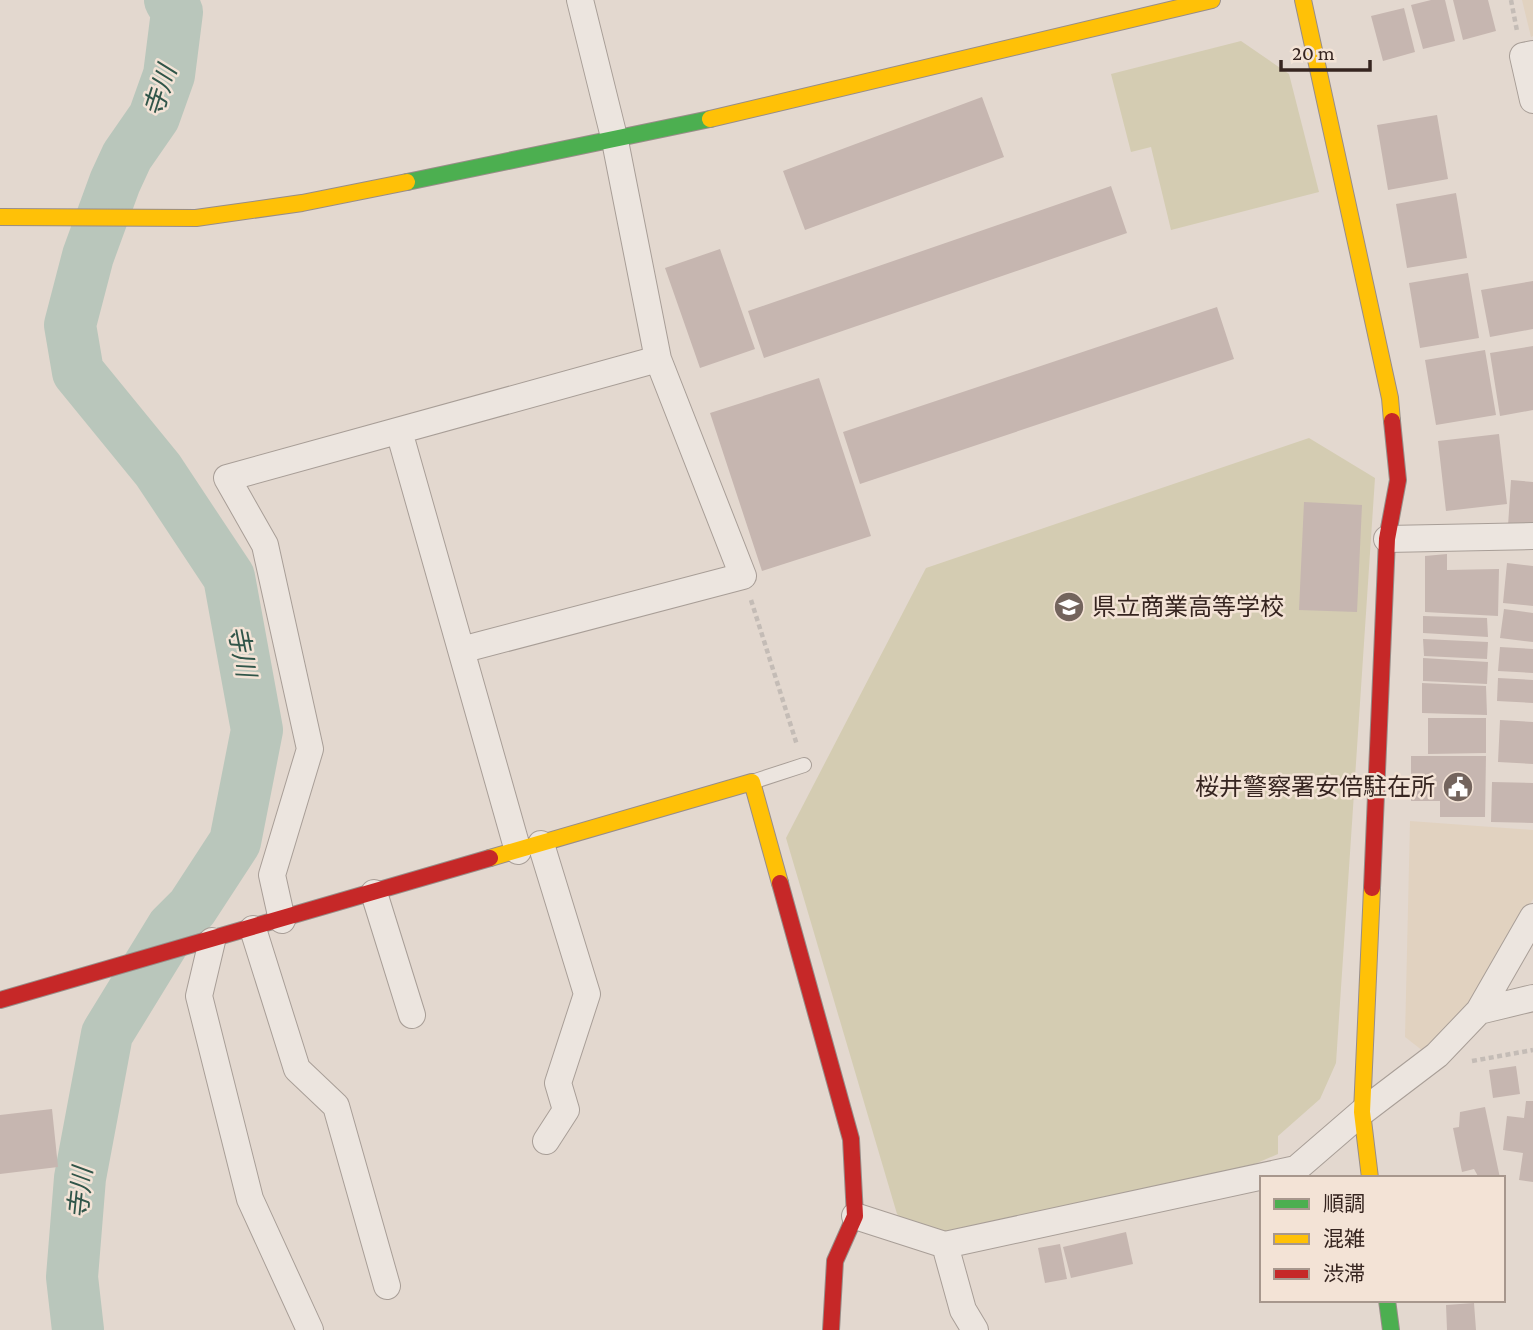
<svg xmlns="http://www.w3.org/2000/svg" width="1533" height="1330" viewBox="0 0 1533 1330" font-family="'Crimson Pro','Noto Sans JP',serif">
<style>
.farmland{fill:#e1d2c0}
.green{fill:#d4ccb2}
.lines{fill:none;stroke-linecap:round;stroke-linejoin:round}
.river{stroke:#b9c6bb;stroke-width:52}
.building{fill:#c6b6b0}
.lane-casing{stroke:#a89e97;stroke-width:16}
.street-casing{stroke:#a89e97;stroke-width:28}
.fast-casing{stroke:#988d88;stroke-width:18}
.slow-casing{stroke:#988d88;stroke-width:18}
.jam-casing{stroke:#988d88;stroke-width:18}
.path{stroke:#c4bcb6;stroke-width:4.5;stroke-dasharray:5 3.5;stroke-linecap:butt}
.lane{stroke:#ece5df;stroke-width:14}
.street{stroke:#ece5df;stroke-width:26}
.fast{stroke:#4caf50;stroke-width:16}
.slow{stroke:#ffc107;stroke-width:16}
.jam{stroke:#c62828;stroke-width:16}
.labels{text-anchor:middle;stroke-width:5;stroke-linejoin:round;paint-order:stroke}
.poi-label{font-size:24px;fill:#362520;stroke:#f3e3d6;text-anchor:start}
.water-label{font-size:26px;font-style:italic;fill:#305549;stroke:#f3e3d6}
</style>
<rect width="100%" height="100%" fill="#e3d8cf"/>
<path class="farmland" d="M1522,0H1533V36L1531,37Z
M1410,821L1533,830V899L1471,1007L1423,1051L1405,1037Z"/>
<path class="green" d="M1241,41L1289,74L1319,192L1171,230L1151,147L1131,152L1111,74Z
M1309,438L1375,478L1336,1063L1320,1099L1278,1136V1154L1234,1173L918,1237L897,1214L786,838L926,568Z"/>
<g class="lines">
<path class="river" d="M78,1330L72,1277L80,1178L107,1034L172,928L192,908L235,842L257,730L229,577L158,470L78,372L70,325L88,256L115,182L127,156L154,117L169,75L177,12L170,0"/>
</g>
<path class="building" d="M1431,0H1445L1455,41L1423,49L1411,5Z
M1453,0H1488L1496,31L1463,40Z
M1404,8L1415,52L1383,61L1371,16Z
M982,97L1004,157L805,230L783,171Z
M1437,115L1448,179L1388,190L1377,125Z
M1111,186L1127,233L764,358L748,311Z
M1456,193L1467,258L1407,268L1396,204Z
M720,249L755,349L700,368L665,268Z
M1468,273L1479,338L1420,348L1409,283Z
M1533,281V329L1490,337L1481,290Z
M1217,307L1234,359L860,484L843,432Z
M1533,346V410L1500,416L1490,353Z
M1485,350L1496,415L1436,425L1425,360Z
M819,378L871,536L762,571L710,413Z
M1499,434L1507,504L1446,511L1438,441Z
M1511,480L1533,482V527L1508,526Z
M1304,502L1362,505L1357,612L1299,610Z
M1447,554V570L1499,569L1498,616L1425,612V556Z
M1507,563L1533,566V606L1503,603Z
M1504,609L1533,613V642L1500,638Z
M1423,616L1487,618L1488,637L1423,633Z
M1423,639L1488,642L1487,659L1424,656Z
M1500,647L1533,649V673L1498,671Z
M1423,658L1488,662L1487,684L1423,681Z
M1498,678L1533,680V703L1497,701Z
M1422,683L1486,686L1487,715L1422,713Z
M1428,718H1486V753L1428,754Z
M1500,720L1533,722V764L1498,762Z
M1411,756H1486L1485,817H1440V801H1411Z
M1492,782L1533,783V823L1491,822Z
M1516,1066L1520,1094L1493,1098L1489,1070Z
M1526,1101H1533V1182L1519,1180L1523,1153L1503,1150L1507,1116L1524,1118Z
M1485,1107L1500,1178H1479L1474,1169L1462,1172L1453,1128L1459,1127L1460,1112Z
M52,1109L58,1167L0,1174V1115Z
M1126,1232L1133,1264L1071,1278L1063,1247Z
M1060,1244L1067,1279L1045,1283L1038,1248Z
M1474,1303L1476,1330H1447L1446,1305Z"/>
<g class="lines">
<g class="lane-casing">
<path id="lane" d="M752,782L804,765"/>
</g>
<g class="street-casing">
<path id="street" d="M1533,54L1523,56L1533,100
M399,431L518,851
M1387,539L1533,536
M461,650L743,576L658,359L615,141L580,0
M541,844L587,994L558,1083L566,1110L546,1141
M374,893L412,1015
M282,920L272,875L310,749L265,545L227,478L658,359
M253,929L297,1069L336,1106L387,1286
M212,941L199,996L250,1199L310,1330
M1479,1011L1533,998
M855,1216L945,1245L1296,1169L1362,1112L1437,1055L1479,1011L1533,917
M945,1245L963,1310L975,1330"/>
</g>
<g class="fast-casing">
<path id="fast" d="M407,182L710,119
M1387,1300L1391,1330"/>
</g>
<g class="slow-casing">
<path id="slow" d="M1303,0L1390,398L1392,421
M710,119L1212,0
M0,217L196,218L302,203L407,182
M490,858L752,782L780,883
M1370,1178L1362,1112L1372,888"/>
</g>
<g class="jam-casing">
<path id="jam" d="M780,883L851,1139L855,1216L835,1261L831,1330
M1372,888L1387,539L1398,480L1392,421
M0,1000L490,858"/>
</g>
<path class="path" d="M1511,0L1517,31
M751,600L797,745
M1472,1061L1533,1050"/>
<use href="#lane" class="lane"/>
<use href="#street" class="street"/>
<use href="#fast" class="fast"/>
<use href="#slow" class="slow"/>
<use href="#jam" class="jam"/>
</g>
<defs>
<g id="school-disc" transform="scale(1.575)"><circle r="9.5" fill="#73645d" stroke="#f3e3d6"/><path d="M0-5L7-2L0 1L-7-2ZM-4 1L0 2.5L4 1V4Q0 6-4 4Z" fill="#fff"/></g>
<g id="civic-disc" transform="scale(1.575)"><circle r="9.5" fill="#73645d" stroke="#f3e3d6"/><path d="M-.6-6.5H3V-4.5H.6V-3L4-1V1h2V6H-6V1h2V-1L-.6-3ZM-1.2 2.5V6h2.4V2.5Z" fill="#fff"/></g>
</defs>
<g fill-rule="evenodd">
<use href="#school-disc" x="1069" y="607"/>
<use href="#civic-disc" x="1458" y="787"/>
</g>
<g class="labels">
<g class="poi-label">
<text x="1092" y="615">県立商業高等学校</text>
<text x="1435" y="795" text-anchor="end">桜井警察署安倍駐在所</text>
</g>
<g class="water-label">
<text transform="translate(160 91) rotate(-72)" y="9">寺川</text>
<text transform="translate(242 651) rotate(79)" y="9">寺川</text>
<text transform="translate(80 1193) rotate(-84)" y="9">寺川</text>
</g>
</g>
<rect x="1260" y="1176" width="245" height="126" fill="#f3e3d6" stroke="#a7978d" stroke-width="2"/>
<rect x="1274" y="1199" width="35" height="10" fill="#4caf50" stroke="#a7978d" stroke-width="2"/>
<text x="1323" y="1211" font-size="21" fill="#362520">順調</text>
<rect x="1274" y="1234" width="35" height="10" fill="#ffc107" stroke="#a7978d" stroke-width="2"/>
<text x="1323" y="1246" font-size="21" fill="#362520">混雑</text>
<rect x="1274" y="1269" width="35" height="10" fill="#c62828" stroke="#a7978d" stroke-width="2"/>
<text x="1323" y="1281" font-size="21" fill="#362520">渋滞</text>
<path d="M1281 60v10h89v-10" fill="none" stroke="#362520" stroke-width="3.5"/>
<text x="1292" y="60" font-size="21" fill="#362520" stroke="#f3e3d6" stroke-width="5" paint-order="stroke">20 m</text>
</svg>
